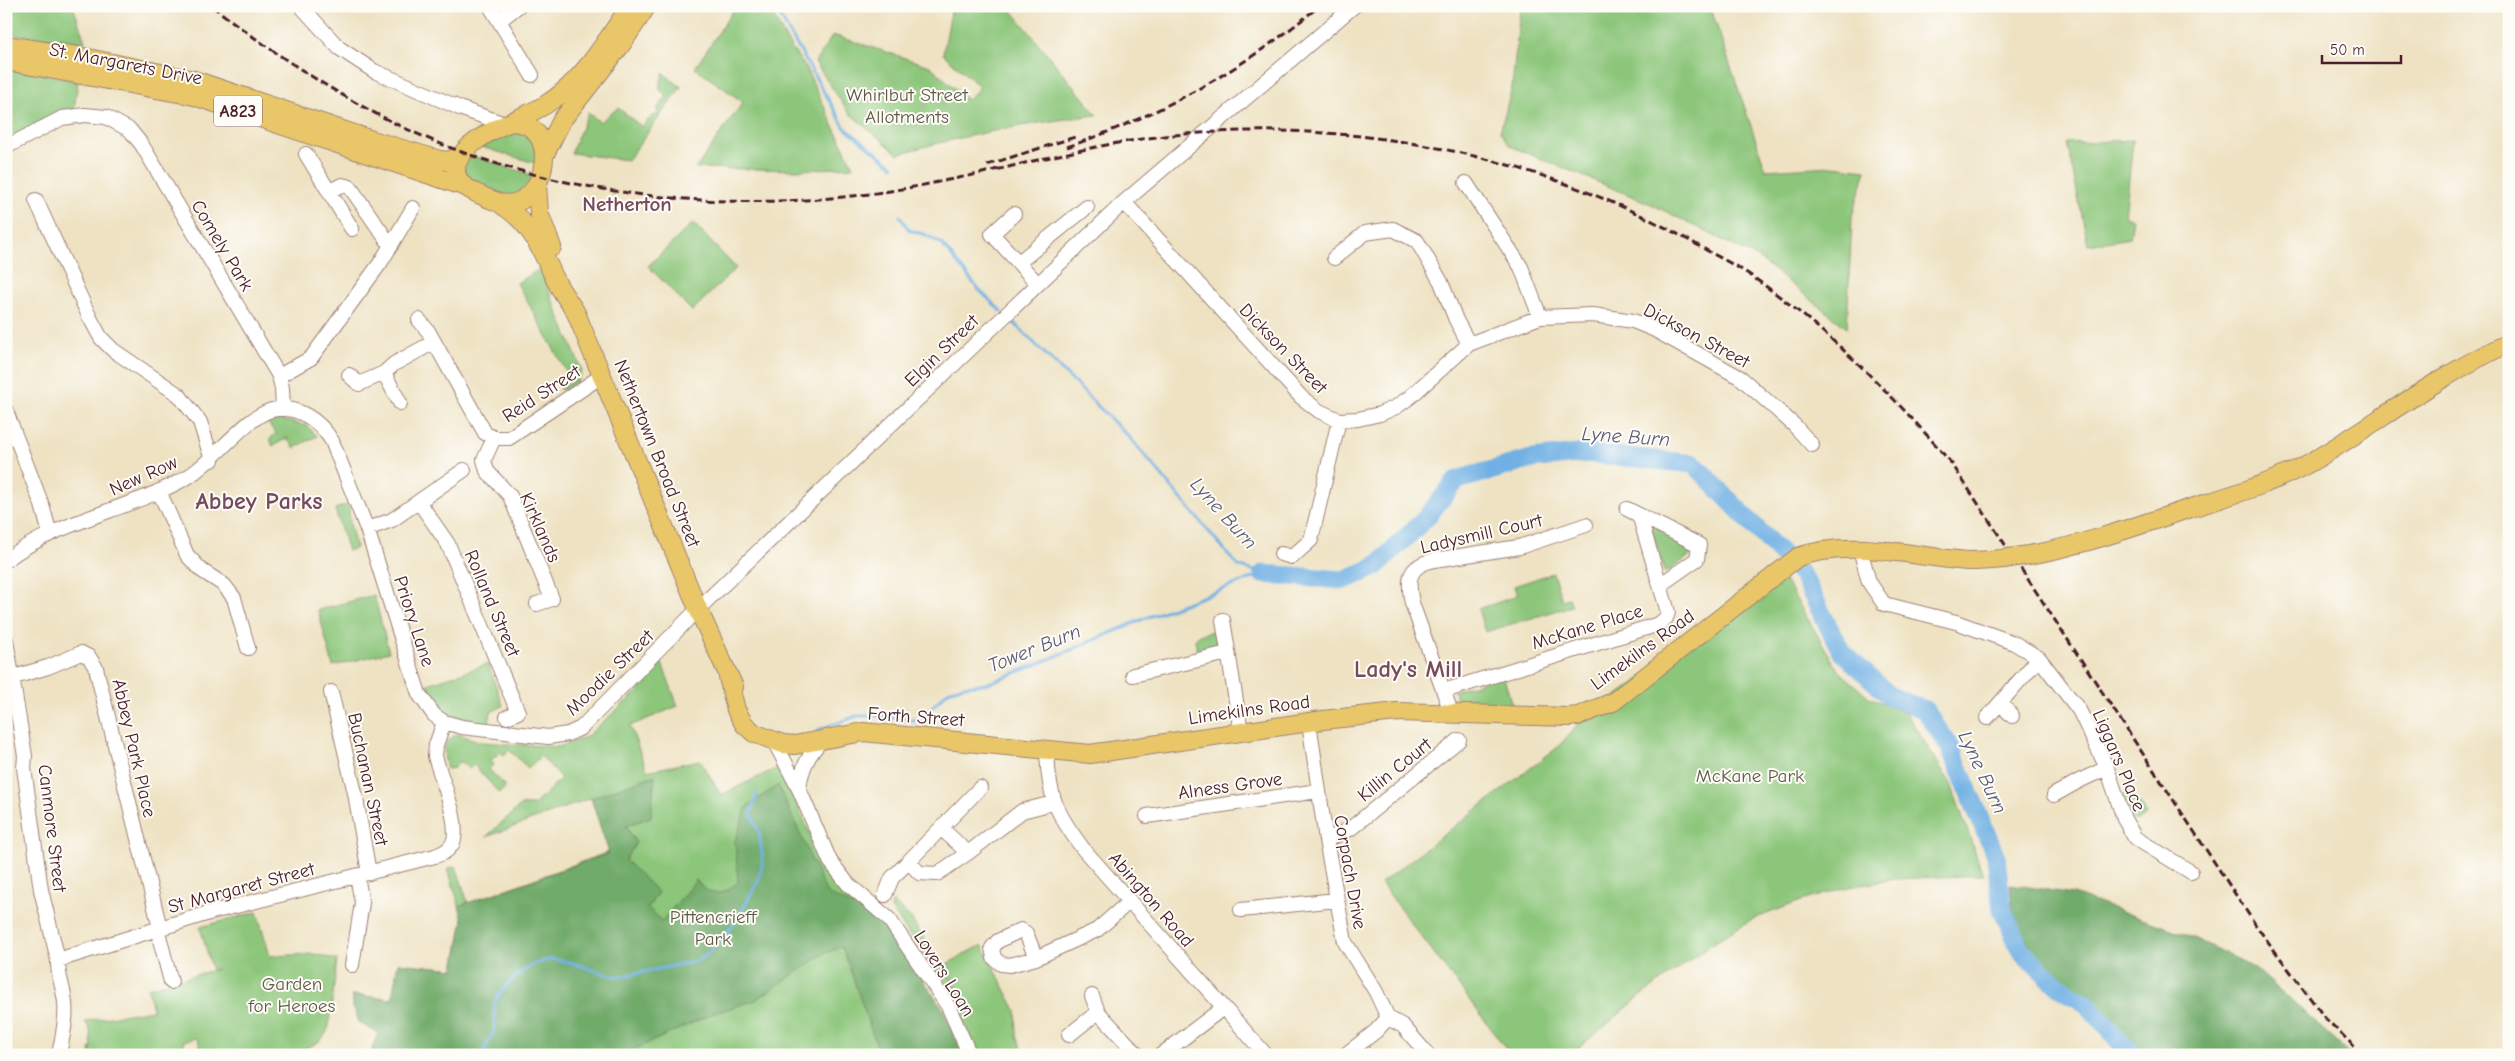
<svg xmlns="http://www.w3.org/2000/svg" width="2515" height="1061" viewBox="0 0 2515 1061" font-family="'Comic Neue',sans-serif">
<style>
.green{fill:#8cc67a;stroke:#6b7252}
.forest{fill:#71ab6a;stroke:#5e654a}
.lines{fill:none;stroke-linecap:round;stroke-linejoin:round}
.stream{stroke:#70b0e4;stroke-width:3}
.river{stroke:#70b0e4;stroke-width:19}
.minor-casing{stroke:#9c8076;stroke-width:16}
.major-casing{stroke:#9c8076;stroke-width:20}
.minor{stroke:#fff;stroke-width:14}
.major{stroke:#e9c769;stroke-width:18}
.rail{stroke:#4a1f2b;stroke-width:3;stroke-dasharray:8 4;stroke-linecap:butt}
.major-bridge-casing{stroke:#9c8076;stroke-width:20;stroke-linecap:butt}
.major-bridge{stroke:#e9c769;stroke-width:18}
.labels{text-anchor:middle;stroke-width:4;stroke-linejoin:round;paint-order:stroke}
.shield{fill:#fdfcf7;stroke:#806168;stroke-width:1}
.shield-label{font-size:18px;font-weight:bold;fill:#4a1f2b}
.street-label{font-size:19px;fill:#4a1f2b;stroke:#fdfcf7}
.park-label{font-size:19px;fill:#615947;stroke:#fdfcf7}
.water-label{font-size:20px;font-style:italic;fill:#595975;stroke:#fdfcf7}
.quarter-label{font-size:21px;font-weight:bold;fill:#774b5d;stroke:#fdfcf7}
.district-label{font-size:24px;font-weight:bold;fill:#774b5d;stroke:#fdfcf7}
</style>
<rect width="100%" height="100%" fill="#fdfcf7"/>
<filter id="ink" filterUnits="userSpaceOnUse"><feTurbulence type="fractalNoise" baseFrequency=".02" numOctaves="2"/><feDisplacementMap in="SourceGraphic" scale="10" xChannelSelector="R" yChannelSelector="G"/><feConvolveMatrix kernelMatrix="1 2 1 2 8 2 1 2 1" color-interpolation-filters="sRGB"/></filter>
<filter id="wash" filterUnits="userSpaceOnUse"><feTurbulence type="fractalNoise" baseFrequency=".0096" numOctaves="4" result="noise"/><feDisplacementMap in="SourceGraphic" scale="20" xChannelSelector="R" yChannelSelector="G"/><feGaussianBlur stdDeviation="1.12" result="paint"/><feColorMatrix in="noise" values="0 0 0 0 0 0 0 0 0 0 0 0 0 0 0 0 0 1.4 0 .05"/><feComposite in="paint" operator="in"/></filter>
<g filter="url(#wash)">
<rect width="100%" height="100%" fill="#eee2c2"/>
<path class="green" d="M6,6H73L85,42L6,34Z
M736,6H768L790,46L806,68L853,167L799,170L696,168L743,102L695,68Z
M1008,6L1097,115C1029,123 964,135 898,154L849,113L815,62L833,35L930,66L968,100L980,87L943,54L952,7Z
M1538,6H1710L1766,170L1832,166L1866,170L1852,216L1847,328L1758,258L1651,204L1510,146L1500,132L1512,87L1520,10Z
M6,70L45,74L78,82L74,109L58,115L6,143Z
M663,73L681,87L628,160L571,153L588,113L600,122L618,108L642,127L652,116L658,115L657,109L667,96L659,89Z
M516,129L533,141L538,164L478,146L487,140Z
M2133,140L2125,217L2133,219L2130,238L2088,245L2067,143Z
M469,155L535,176L511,200L468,180L463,173Z
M693,223L736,268L692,311L648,266Z
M540,269L582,371L578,380L565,390L559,389L572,382L517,283Z
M279,419L307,426L317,436L294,448L287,438L273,446L270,439L276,433L267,422Z
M349,504L350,524L356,548L348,551L335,509Z
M1650,524L1693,545L1691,555L1665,573Z
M1553,573L1562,600L1569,598L1572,606L1485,632L1478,609L1517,596L1514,586Z
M1783,577L1838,670L1869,697L1906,713L1951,784L1983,875L1896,879L1844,888L1798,902L1751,920L1717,940L1642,995L1570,1055H1511L1381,883L1558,747L1581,721Z
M374,595L389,652L333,666L318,610Z
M1212,631L1217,638C1216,650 1209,652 1198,654L1195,640L1199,635Z
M661,661L678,706L630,726L647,771L700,760L721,795L781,766L823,864L850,897L881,919L963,1055H370L378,1033L358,1022L357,1014L352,1007L353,995L392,999L398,963L454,969L463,919L448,868L456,866L468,903L609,852L591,798L486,837L521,805H534L561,778L541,756L528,768L509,750L504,755L500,752L491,760L494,764L489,769L506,787L499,793L474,765L469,769L461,761L454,768L447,769C443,754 441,741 458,734L481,742L558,747L586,737L637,692Z
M488,664L503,706L491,712L489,723C458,725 439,711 422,686Z
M1503,675L1513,708L1458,706L1454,691Z
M2130,791L2147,815L2135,822C2126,814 2125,806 2123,795Z
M893,902L910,917L956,988L945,965L982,945L1016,1010L1017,1035L1024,1055H978L954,1001L891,908Z
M257,912L270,956L315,954L337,960L329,1026C324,1041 315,1045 301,1050L303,1055H217L203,1053L197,1038L183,1041L187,1055H91L90,1048H92L90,1030L85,1021L153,1010L148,988L217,969L212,970L200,927Z"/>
<path class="forest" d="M655,775L651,817L626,826L636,843L625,860L658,892L648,908L662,921L696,880C710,898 722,896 738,882L735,841L747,806L778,785L827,894L881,919L942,1007L963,1055H880L842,947L825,953L756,1000L712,1014L622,1055H370L378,1033L358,1022L357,1014L352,1007L353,995L392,999L398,963L454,969L463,920L459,906L609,853L591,798Z
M2010,884L2073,894L2187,935L2254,967L2351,1055L2137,1053L2091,1003L2053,977L2030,947L2013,915Z"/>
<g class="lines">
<path class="stream" d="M774,6L845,128L893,166
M900,216L909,230L926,235L942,244L979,290L1002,312
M1009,318L1130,438L1238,566L1263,574
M818,730L857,716H882L913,720L922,717L948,691L964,686L986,684L1028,668L1146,618L1263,574
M481,1055C485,1047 491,1039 494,1031C496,1022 492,1010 496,1000C499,992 509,983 516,977C555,942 577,970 619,977L697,961L710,952L737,920L758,881L763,861L759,832L751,814L757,793"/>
<path class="river" d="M1263,574L1344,580L1375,567L1424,520L1457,480L1532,459L1587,453L1694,464L1802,575L1841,651L1890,696L1925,710L1950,747L1996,857L2002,909L2021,951L2058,986L2088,1005L2121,1043L2135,1055"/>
</g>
</g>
<g filter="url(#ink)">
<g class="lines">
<g class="minor-casing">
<path id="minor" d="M301,6L339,48L374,71L462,109L505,124
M490,6L532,75
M499,21L518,6
M6,147L62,118L85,115L106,117L130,130L142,145L279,376L282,388L283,409
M306,154L352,229
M1466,183L1521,267L1540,317
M329,191L342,185L350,187L391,246
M36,200L90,318L101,338L113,350L179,395L200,422L212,460
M1124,202L1301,397L1319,411L1339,420L1358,419L1380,414L1396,407L1410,397L1469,344L1540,317L1593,315L1633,321L1653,329L1741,378L1794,425L1812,445
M1014,214L992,234L1038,284
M1334,258L1365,233L1393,229L1417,241L1441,282L1456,320L1469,344
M1019,262L1087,207
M419,320L428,331L485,433L494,438
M349,375L359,384L384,373
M279,376L311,358L381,262L413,208
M400,403L384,373L394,364L434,342
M6,411L42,505L50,534
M159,491L187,555L201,570L224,585L234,598L248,648
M419,502L448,544L518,712L507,717
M1627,509L1699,545L1697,559L1660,585
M367,529L392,520L464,470
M1860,549L1869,582L1884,604L1956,622L2014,643L2039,658L2079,710L2107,768L2124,819L2135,838L2191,872
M1281,554L1292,557L1311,540L1339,420
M6,560C59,520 129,510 186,478C214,462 245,417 272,410C297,404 320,421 332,441L367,529L419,694L434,715L444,722L462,727L548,737L568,734L581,728L698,609L1124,202L1354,6
M537,604L552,599L510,496L487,471L484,460L494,438H509L603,375
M1223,620L1241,732
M6,640L25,756L24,768L41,890L58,960C57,975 64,988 65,1003C67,1021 62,1037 59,1055
M1133,675L1228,653
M14,677L48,667L81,653L89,657L96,668L160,928
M1444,691L1659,624L1666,618L1668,612L1639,515
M331,692L355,793L369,873
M2000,703L2012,716
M1451,712L1412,603C1407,579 1408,566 1434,560L1519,547L1586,525
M1987,718L2039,658
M1309,722L1326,840L1345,942L1376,992L1388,1018L1376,1031L1345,1055
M774,741L799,789L830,861L848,884L889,919L948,1006L970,1055
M1047,749C1048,797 1056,813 1084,850L1266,1055
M799,789C801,769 808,755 821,741
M2054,795L2079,781L2107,768
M1147,816L1318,791
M941,828L968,853
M1326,840L1350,829L1459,740
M909,861L980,788
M885,895L892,878L909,861L919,873L937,874L968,853L1022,811L1053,803
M1241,910L1336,900
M157,928L171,982
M1036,958L1026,933L1021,930L998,941L992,948L994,958L1001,964L1010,965L1036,958L1097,930L1130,901
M58,960L212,912L435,856C441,854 447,852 451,846C464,829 440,777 435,756L436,745L444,722
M352,965L362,903L357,876
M1092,996L1098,1012L1138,1055
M1388,1018L1403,1026L1428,1055
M1069,1035L1098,1012
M1161,1055L1223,1008"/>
</g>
<g class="major-casing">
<path id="major" d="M6,45L83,57L194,80L372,140L440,160L447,161L459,157
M6,61L194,96L463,186
M511,122C568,122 544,224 492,200C483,196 469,191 462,184C438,157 491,130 511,122Z
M511,122C523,116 535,111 545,105C582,83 606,41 630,6
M544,156L562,120L621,45L647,6
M537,185L539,213L552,247
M502,205C533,224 542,253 557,283C563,294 570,303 576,313L698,609L734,687
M2035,554C2087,544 2137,526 2188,509C2232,495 2278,482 2318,458C2381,420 2441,374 2509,343
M728,677L736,710L744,724L754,733L783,744L795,745L863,732L1090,754L1323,720L1397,712L1569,717L1578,716L1613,702L1798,557C1852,538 1913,557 1969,561C1980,561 1992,560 2003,559"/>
</g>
<use href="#minor" class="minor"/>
<use href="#major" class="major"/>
<path class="rail" d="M212,6C274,54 340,98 411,131C572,205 772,219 943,181C962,177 982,174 1001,168
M1067,147C1158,116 1246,68 1319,6
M987,165L1075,137
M996,170C1054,156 1114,141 1174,135C1356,118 1534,153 1694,243C1712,254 1732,263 1750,275C1826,328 1892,393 1952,464L2257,927L2325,1018L2363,1055"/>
<g class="major-bridge-casing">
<path id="major-bridge" d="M2003,559L2035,554"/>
</g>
<use href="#major-bridge" class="major-bridge"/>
</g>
</g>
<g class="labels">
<rect class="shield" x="214" y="95.5" width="48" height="31" rx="4"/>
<g class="shield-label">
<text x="238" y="117">A823</text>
</g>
<g class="street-label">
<text transform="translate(126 63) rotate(11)" y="7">St. Margarets Drive</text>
<text transform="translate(223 245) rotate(59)" y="7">Comely Park</text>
<text transform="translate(1697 335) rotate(28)" y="7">Dickson Street</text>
<text transform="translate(1284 348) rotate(46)" y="7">Dickson Street</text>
<text transform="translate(941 350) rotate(-44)" y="7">Elgin Street</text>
<text transform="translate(541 393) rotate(-33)" y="7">Reid Street</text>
<text transform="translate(658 453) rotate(68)" y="7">Nethertown Broad Street</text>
<text transform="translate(143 475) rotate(-24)" y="7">New Row</text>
<text transform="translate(541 527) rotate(66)" y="7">Kirklands</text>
<text transform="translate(1481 533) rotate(-13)" y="7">Ladysmill Court</text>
<text transform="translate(493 603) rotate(67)" y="7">Rolland Street</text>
<text transform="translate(415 621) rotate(72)" y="7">Priory Lane</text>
<text transform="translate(1587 626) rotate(-17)" y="7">McKane Place</text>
<text transform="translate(1642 649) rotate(-36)" y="7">Limekilns Road</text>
<text transform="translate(609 672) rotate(-44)" y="7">Moodie Street</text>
<text transform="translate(1249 709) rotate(-8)" y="7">Limekilns Road</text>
<text transform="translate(916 716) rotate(4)" y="7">Forth Street</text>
<text transform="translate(135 748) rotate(77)" y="7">Abbey Park Place</text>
<text transform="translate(2120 760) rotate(67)" y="7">Liggars Place</text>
<text transform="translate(1394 769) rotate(-39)" y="7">Killin Court</text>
<text transform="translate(369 779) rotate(78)" y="7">Buchanan Street</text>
<text transform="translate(1230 785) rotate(-8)" y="7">Alness Grove</text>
<text transform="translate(53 828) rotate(83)" y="7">Canmore Street</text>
<text transform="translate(1351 872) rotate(80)" y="7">Corpach Drive</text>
<text transform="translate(241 887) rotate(-15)" y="7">St Margaret Street</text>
<text transform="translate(1152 899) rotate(49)" y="7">Abington Road</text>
<text transform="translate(945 973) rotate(58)" y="7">Lovers Loan</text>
</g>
<g class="park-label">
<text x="907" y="101">Whirlbut Street<tspan x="907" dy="22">Allotments</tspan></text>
<text x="1750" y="782">McKane Park</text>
<text x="713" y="923">Pittencrieff<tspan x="713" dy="22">Park</tspan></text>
<text x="292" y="990">Garden<tspan x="292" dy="22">for Heroes</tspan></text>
</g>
<g class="water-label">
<text transform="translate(1626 436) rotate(4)" y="7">Lyne Burn</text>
<text transform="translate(1224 513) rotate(48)" y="7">Lyne Burn</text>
<text transform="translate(1034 648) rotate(-22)" y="7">Tower Burn</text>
<text transform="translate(1983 772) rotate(65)" y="7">Lyne Burn</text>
</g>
<g class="quarter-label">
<text x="627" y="211">Netherton</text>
</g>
<g class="district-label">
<text x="259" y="509">Abbey Parks</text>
<text x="1408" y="677">Lady's Mill</text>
</g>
</g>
<rect width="2515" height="1061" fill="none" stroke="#fdfcf7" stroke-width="25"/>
<path d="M2322 55v8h79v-8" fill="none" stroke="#4a1f2b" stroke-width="2.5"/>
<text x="2330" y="55" font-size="15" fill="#4a1f2b" stroke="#fdfcf7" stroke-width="4" paint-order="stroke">50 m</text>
</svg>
